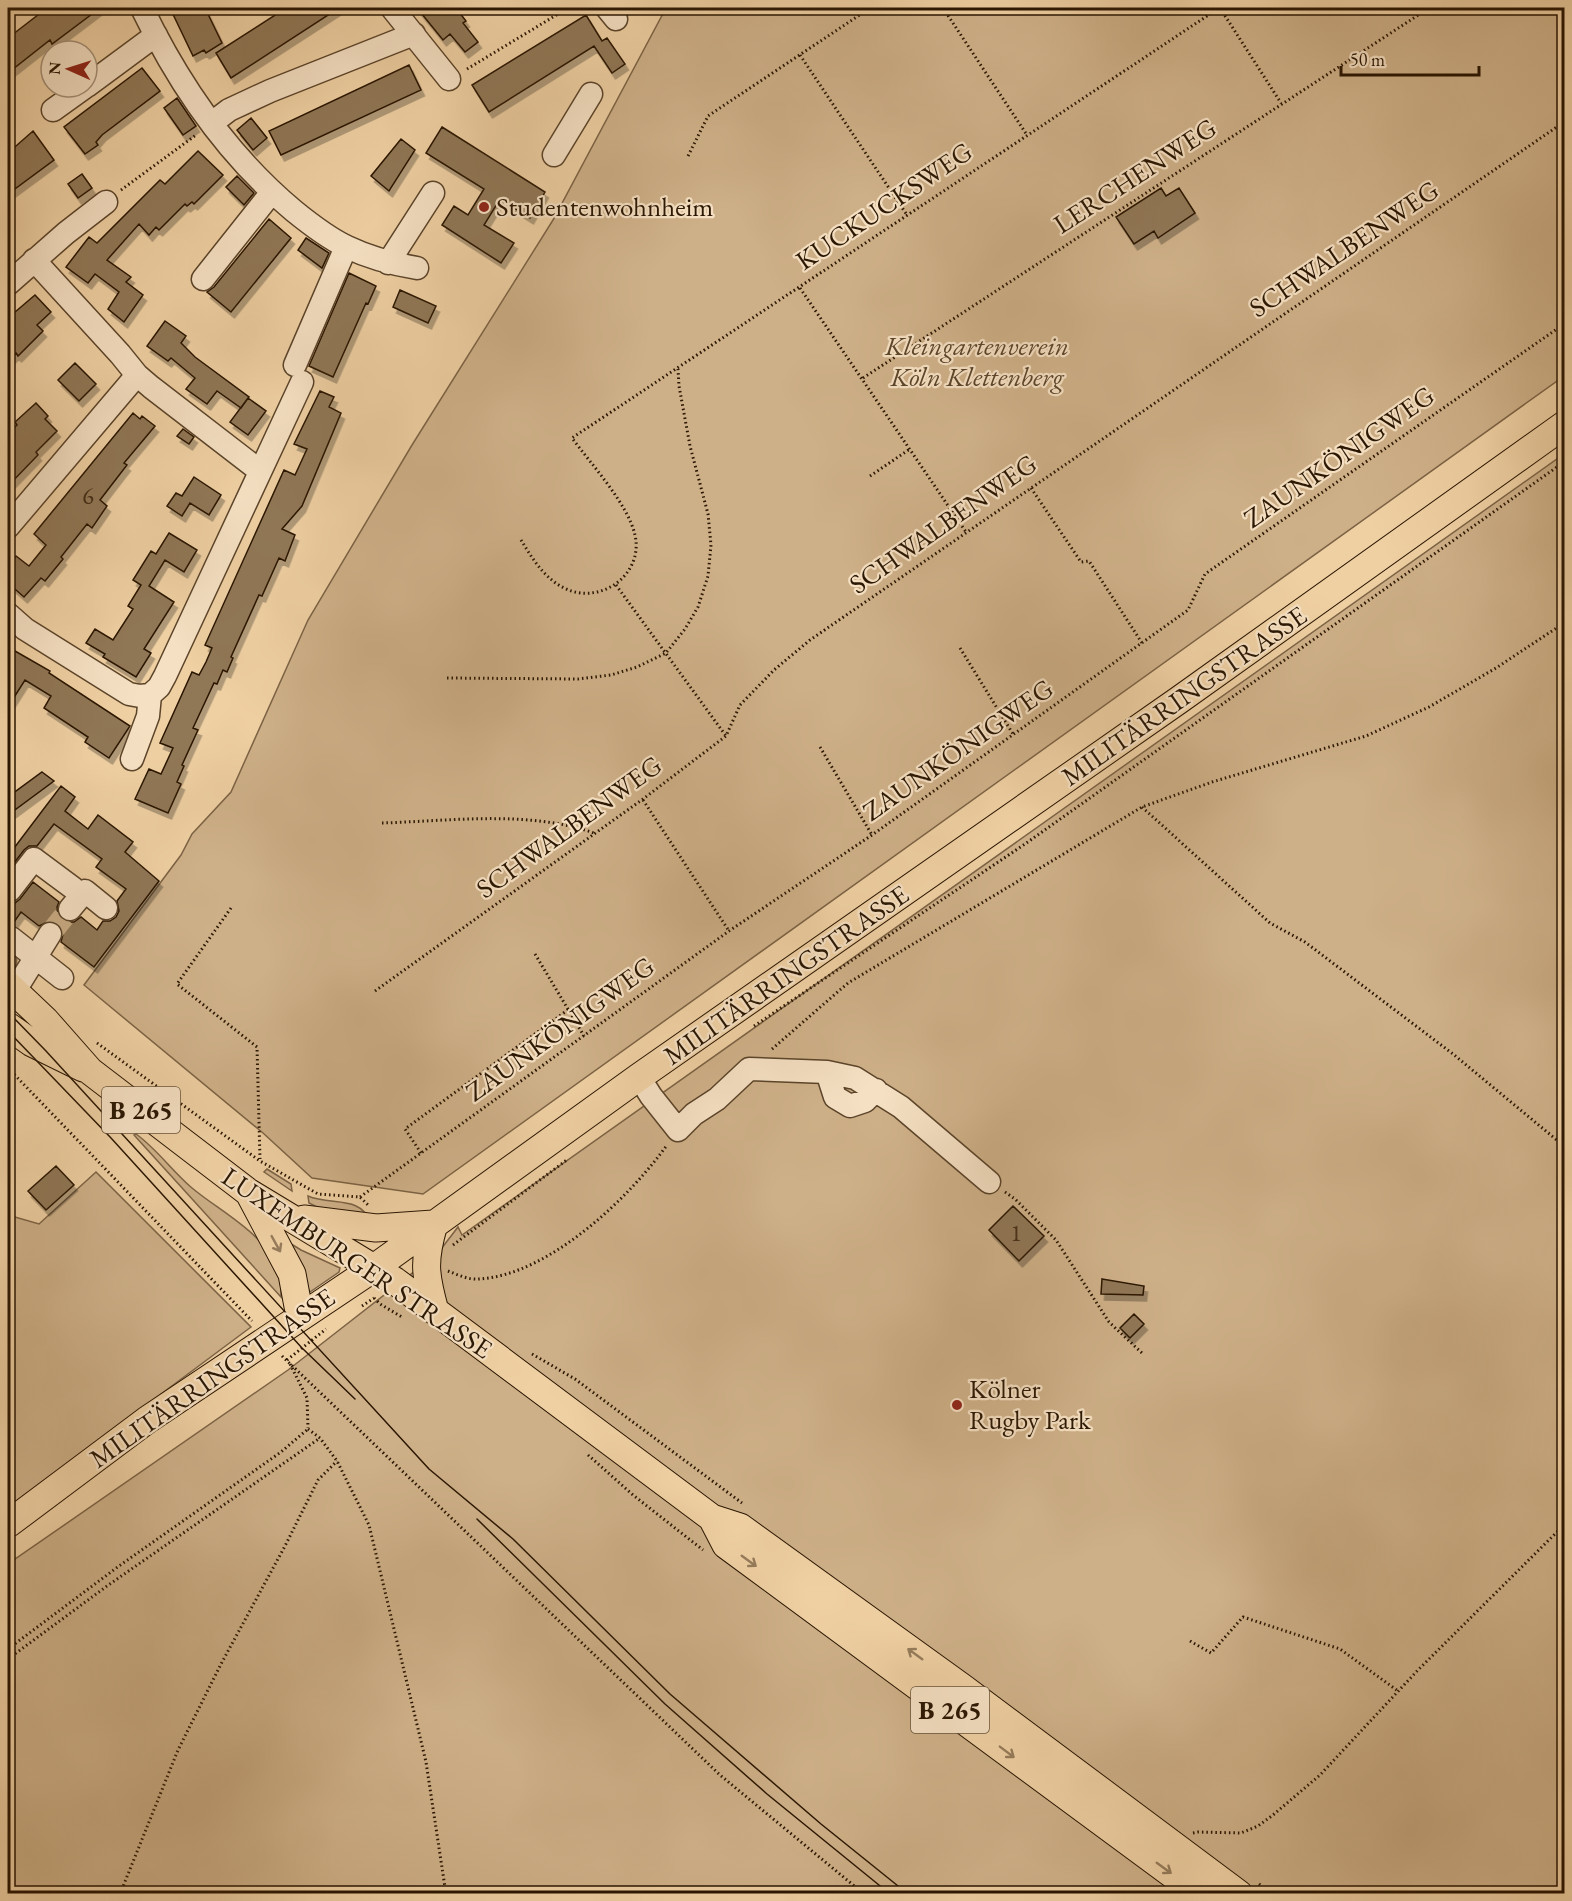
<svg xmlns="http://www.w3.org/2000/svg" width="1572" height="1901" viewBox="0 0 1572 1901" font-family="'EB Garamond',serif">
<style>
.green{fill:#ceb088;stroke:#7c6345;stroke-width:1.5}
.building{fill:#907756;stroke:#2a1602;stroke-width:1.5;filter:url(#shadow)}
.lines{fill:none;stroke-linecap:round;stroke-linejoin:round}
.minor-tunnel{stroke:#c8ab83;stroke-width:22;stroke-dasharray:22 11;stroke-linecap:butt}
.minor-casing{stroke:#5b442a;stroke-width:25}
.major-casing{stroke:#2a1602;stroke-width:29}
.path{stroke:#2a1602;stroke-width:3;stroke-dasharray:1.5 3;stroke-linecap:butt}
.minor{stroke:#f5e0c3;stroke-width:22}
.major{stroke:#efd0a3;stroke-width:27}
.tram{stroke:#2a1602;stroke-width:1.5}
.oneway{stroke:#967c5b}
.poi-dot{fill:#8f2418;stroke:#f5e0c3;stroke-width:2}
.labels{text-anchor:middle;stroke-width:4.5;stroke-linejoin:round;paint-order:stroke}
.number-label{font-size:24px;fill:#442e17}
.shield{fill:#f5e0c3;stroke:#67533c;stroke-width:1.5}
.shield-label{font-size:26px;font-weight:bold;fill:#2a1602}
.street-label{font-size:27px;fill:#2a1602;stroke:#f5e0c3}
.poi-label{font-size:27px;fill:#2a1602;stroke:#f5e0c3;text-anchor:start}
.park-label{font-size:27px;font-style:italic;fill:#5b442a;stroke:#f5e0c3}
</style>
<defs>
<filter id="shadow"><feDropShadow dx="3.5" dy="6" stdDeviation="0" flood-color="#0004"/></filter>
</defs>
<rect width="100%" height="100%" fill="#efd0a3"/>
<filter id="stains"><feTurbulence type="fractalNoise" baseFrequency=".00333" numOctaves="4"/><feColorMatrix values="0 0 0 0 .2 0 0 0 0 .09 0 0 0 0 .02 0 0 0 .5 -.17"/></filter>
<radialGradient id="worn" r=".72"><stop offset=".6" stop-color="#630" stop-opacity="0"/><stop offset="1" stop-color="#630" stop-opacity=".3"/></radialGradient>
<path class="green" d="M666,8H1562L1564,11V376L423,1194L312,1178L263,1133L84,985L181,855L192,834L231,792L308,620L412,445L553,220Z
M1564,454V1893H8V1564L288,1370L438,1253L458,1227L462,1235Z
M8,941C16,954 22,962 10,975L8,972Z
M136,1134C157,1149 172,1171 192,1188C223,1214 272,1236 280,1279C281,1285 281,1291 281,1297L134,1135Z
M267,1169L291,1184L292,1191L264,1172Z
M96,1172L251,1327L8,1508V1215L39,1224Z
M308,1196C331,1206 361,1195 370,1222L323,1210L309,1203Z
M275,1234L301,1250L340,1268L339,1272L310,1292L298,1266Z"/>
<path class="building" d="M47,8H100L52,44L50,40L8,73V38Z
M170,8H205L222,43L206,53L204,50L193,56Z
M286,8H339L231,78L216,53Z
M417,8H456L466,21L463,23L478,42L465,52L450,34L443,40Z
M586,15L602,41L607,38L625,64L612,73L594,46L489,112L472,85Z
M409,65L421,90L281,155L269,131Z
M142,68L160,91L102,135L96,142L98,145L85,154L64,127Z
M177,98L196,126L183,135L164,108Z
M251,118L267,138L253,150L237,130Z
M442,127L545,192L530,218L500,199L484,225L514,243L501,263L442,225L454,206L468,215L484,189L426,153Z
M33,131L54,160L8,194V153Z
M401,139L415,150L389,191L371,176Z
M198,151L223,175L194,204L192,202L187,206L185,204L159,230L156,227L149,235L139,224L107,260L131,277L126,282L143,295L124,322L108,309L119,292L95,274L88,283L66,267L89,237L97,243L160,180L165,184Z
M82,174L92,188L78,198L68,184Z
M237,176L254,193L244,205L226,187Z
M1161,188L1166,196L1179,188L1195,213L1158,238L1154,231L1134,244L1116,217Z
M269,219L291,238L231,312L207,292L214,287Z
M306,238L329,253L322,268L298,250Z
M349,273L376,286L368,304L366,303L333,377L309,366Z
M400,290L436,306L428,323L393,307Z
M35,295L51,312L37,325L43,331L18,356L16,353L8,361V318Z
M165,321L186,336L181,343L195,357L249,397L241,408L217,391L207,404L186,389L195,378L171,358L168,361L147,346Z
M75,363L96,384L79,401L58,380Z
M320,391L334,397L329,407L341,413L302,506L282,529L295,535L285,561L279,558L262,596L259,595L231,657L233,658L227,672L223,670L217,684L214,683L193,728L198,730L182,765L184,766L177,782L181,784L168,813L135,799L149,769L161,774L173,748L160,743L192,672L199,675L206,662L212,648L205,645L284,470L295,475L307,449L294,444Z
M248,398L266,411L248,435L230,422Z
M36,403L48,416L45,419L57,431L36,452L38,455L8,486V434L17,425L15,422Z
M133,413L140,419L142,416L155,426L124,463L127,465L100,500L107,506L92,528L87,524L61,557L63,559L45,581L41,578L24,597L8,583V566L16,556L29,566L46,545L34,534Z
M183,429L194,437L189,444L177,436Z
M194,477L221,495L209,515L190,503L182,516L167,506L176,493L182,496Z
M169,533L197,550L184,572L165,560L149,586L174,602L144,649L151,653L136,677L103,657L105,654L86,643L95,629L113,640L133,609L128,606L141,585L133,580L151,551L156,554Z
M8,647L50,671L49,673L130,726L109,758L85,742L88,737L44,708L51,696L25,680L8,707Z
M42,772L54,781L8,815V797Z
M61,786L75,797L65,811L88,829L98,815L133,842L125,852L159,881L94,967L61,942L63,934L62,927L57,922L50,921L39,926L21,912L12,925H8V903H15L20,899L33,882L59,902L57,907L58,914L61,919L67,922H74L81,917L97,930L103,921H110L116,917L119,911L117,901L126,889L96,867L102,859L54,824L37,846H29L24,850L8,871V856Z
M56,1166L74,1185L46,1210L28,1191Z
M1013,1206L1044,1236L1019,1261L989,1230Z
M1102,1279L1144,1286L1143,1295L1101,1294Z
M1134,1314L1144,1324L1130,1338L1120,1328Z"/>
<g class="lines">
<path class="minor-tunnel" d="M50,934L70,909"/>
<g class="minor-casing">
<path id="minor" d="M142,8C179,85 228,156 294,211C310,224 328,238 347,247C370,258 393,264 417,268
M392,8L449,79
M607,8L616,19
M87,86L156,35
M53,110L85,87
M212,123L229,110L270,91L414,34
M554,155L591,94
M34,260L120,354L137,375L151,387L260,471
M388,263L433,193
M203,279L272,192
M8,284L66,233L106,202
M295,365L346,247
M8,527L137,375
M8,614L25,629L129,694L140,696L150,695
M150,695L159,687L165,676L302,382
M132,759L148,716L150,695
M10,890L34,859L73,888
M70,909L85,891L106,908
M11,938L62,978
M13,991L19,984L50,934
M827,1072L835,1097L850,1106L865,1101L876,1090
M639,1077L651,1096L678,1130L694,1114L717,1099L749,1069L827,1072L855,1078L901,1107L989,1182"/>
</g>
<g class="major-casing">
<path id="major" d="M8,985L45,1020L90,1071L248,1192L395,1281L712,1518L740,1527L963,1688L1239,1894
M8,1026L32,1043L83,1068
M249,1193L292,1274L300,1317
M304,1219L376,1228L433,1224
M434,1224C423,1261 425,1275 435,1311
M712,1518L726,1545L1199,1894
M8,1524L147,1420L374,1268L639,1077L1179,700L1564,425"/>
</g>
<path class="path" d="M943,8L1027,135
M1220,8L1281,103
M800,55L907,215
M467,69L568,8
M688,156L708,116L870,8
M121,190L196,135
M800,288L966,532
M863,378L1429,8
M870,476L910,449
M1031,488L1081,562L1089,561L1142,643
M521,540C532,558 544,578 564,588C600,606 644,575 635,535C628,504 591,464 572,438L1219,8
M616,585L726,736
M1558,628L1564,637
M960,648L1013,734
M447,678L578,679L611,675L637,667L666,653L685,629L698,607L708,576L711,545L708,514L690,446L679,386L678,369
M820,747L872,835
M643,800L729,931
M1142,807L1270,923L1305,942L1453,1054L1564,1146
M382,823C450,821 529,810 594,833
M231,908L177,984L257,1047L260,1159
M535,954L584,1036
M375,991L643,799L726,736L740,705L774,670L810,640L1564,122
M754,1026L1025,844L1564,462
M97,1043L260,1161L318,1194L360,1197L368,1205
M772,1049L848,983L1142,807L1212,782L1366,736L1429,707L1496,668L1564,623
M8,1068L252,1321
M421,1153L405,1129L569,1009
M1005,1192L1015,1199L1056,1240L1109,1322L1143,1354
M360,1197L729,931L872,835L1188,610L1205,574L1564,324
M453,1245L568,1159
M448,1271C458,1275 469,1280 479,1279C549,1275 629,1198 667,1145
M374,1298L380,1304L402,1317
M362,1306L374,1298
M532,1354L575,1379L742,1503
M282,1356L720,1775L864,1894
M287,1360L326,1329
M290,1364L307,1398L308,1428
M308,1429L320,1438L337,1461L369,1525L426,1762L446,1894
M588,1455L633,1495L703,1550
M1190,1641L1211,1653L1243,1617L1340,1649L1398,1691
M8,1649L119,1566L281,1452L308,1429
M8,1659L107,1586L320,1438
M1193,1833L1198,1832L1241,1833L1258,1826L1273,1815L1320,1775L1418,1670L1564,1525
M1259,1884L1271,1894
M120,1894L178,1750L221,1664L285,1546L318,1480L337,1461"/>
<use href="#minor" class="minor"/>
<use href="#major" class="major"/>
<path class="tram" d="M8,1012L46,1051L429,1469L513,1539L670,1694L821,1824L908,1894
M8,1031L111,1138L302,1348L355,1399
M477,1519L665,1704L767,1794L890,1894"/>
</g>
<defs><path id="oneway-shaft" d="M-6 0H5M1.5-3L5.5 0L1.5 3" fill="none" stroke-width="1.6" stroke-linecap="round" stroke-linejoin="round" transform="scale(1.5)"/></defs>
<g class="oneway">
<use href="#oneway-shaft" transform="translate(276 1244) rotate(61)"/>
<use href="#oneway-shaft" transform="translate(749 1561) rotate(36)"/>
<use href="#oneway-shaft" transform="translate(915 1654) rotate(-144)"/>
<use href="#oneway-shaft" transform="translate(1007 1752) rotate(37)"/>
<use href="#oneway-shaft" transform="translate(1164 1868) rotate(36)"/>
</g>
<g class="poi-dot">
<circle cx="484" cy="207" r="6"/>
<circle cx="957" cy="1405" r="6"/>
</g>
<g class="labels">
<g class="number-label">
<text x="88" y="504">6</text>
<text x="1016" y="1241">1</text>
</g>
<g class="shield">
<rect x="102" y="1087" width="78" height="46" rx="4.5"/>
<rect x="911" y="1687" width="78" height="46" rx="4.5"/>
</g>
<g class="shield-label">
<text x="141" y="1119">B 265</text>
<text x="950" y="1719">B 265</text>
</g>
<g class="street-label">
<text transform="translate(1135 176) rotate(-33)" y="9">LERCHENWEG</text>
<text transform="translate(884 206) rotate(-34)" y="9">KUCKUCKSWEG</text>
<text transform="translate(1344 249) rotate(-34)" y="9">SCHWALBENWEG</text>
<text transform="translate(1339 457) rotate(-35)" y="9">ZAUNKÖNIGWEG</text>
<text transform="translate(943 524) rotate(-35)" y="9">SCHWALBENWEG</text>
<text transform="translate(1184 696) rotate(-35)" y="9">MILITÄRRINGSTRASSE</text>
<text transform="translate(958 750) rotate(-35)" y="9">ZAUNKÖNIGWEG</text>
<text transform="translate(569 827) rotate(-36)" y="9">SCHWALBENWEG</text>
<text transform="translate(786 975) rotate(-35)" y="9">MILITÄRRINGSTRASSE</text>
<text transform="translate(560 1029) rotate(-36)" y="9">ZAUNKÖNIGWEG</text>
<text transform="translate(357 1263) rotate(34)" y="9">LUXEMBURGER STRASSE</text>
<text transform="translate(212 1378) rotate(-35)" y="9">MILITÄRRINGSTRASSE</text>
</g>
<g class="poi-label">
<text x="496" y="216">Studentenwohnheim</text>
<text x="969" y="1398">Kölner<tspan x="969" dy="31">Rugby Park</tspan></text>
</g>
<g class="park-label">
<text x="977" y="355">Kleingartenverein<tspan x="977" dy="31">Köln Klettenberg</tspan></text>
</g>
</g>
<rect width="1572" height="1901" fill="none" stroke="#efd0a3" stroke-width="30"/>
<rect x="9" y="9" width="1554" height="1883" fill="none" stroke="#2a1602" stroke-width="3"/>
<rect x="15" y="15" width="1542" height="1871" fill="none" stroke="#2a1602" stroke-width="1.5"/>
<g transform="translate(69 69) rotate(273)"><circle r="28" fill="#f5e0c3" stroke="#a48f76" stroke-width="1.5"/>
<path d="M0-4.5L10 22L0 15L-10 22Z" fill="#8f2418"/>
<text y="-9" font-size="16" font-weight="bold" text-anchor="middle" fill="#2a1602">N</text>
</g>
<path d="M1341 66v9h138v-9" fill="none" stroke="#2a1602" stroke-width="3"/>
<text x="1350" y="66" font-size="18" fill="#2a1602" stroke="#f5e0c3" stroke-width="4.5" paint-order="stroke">50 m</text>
<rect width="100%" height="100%" filter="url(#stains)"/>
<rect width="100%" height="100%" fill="url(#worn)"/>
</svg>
